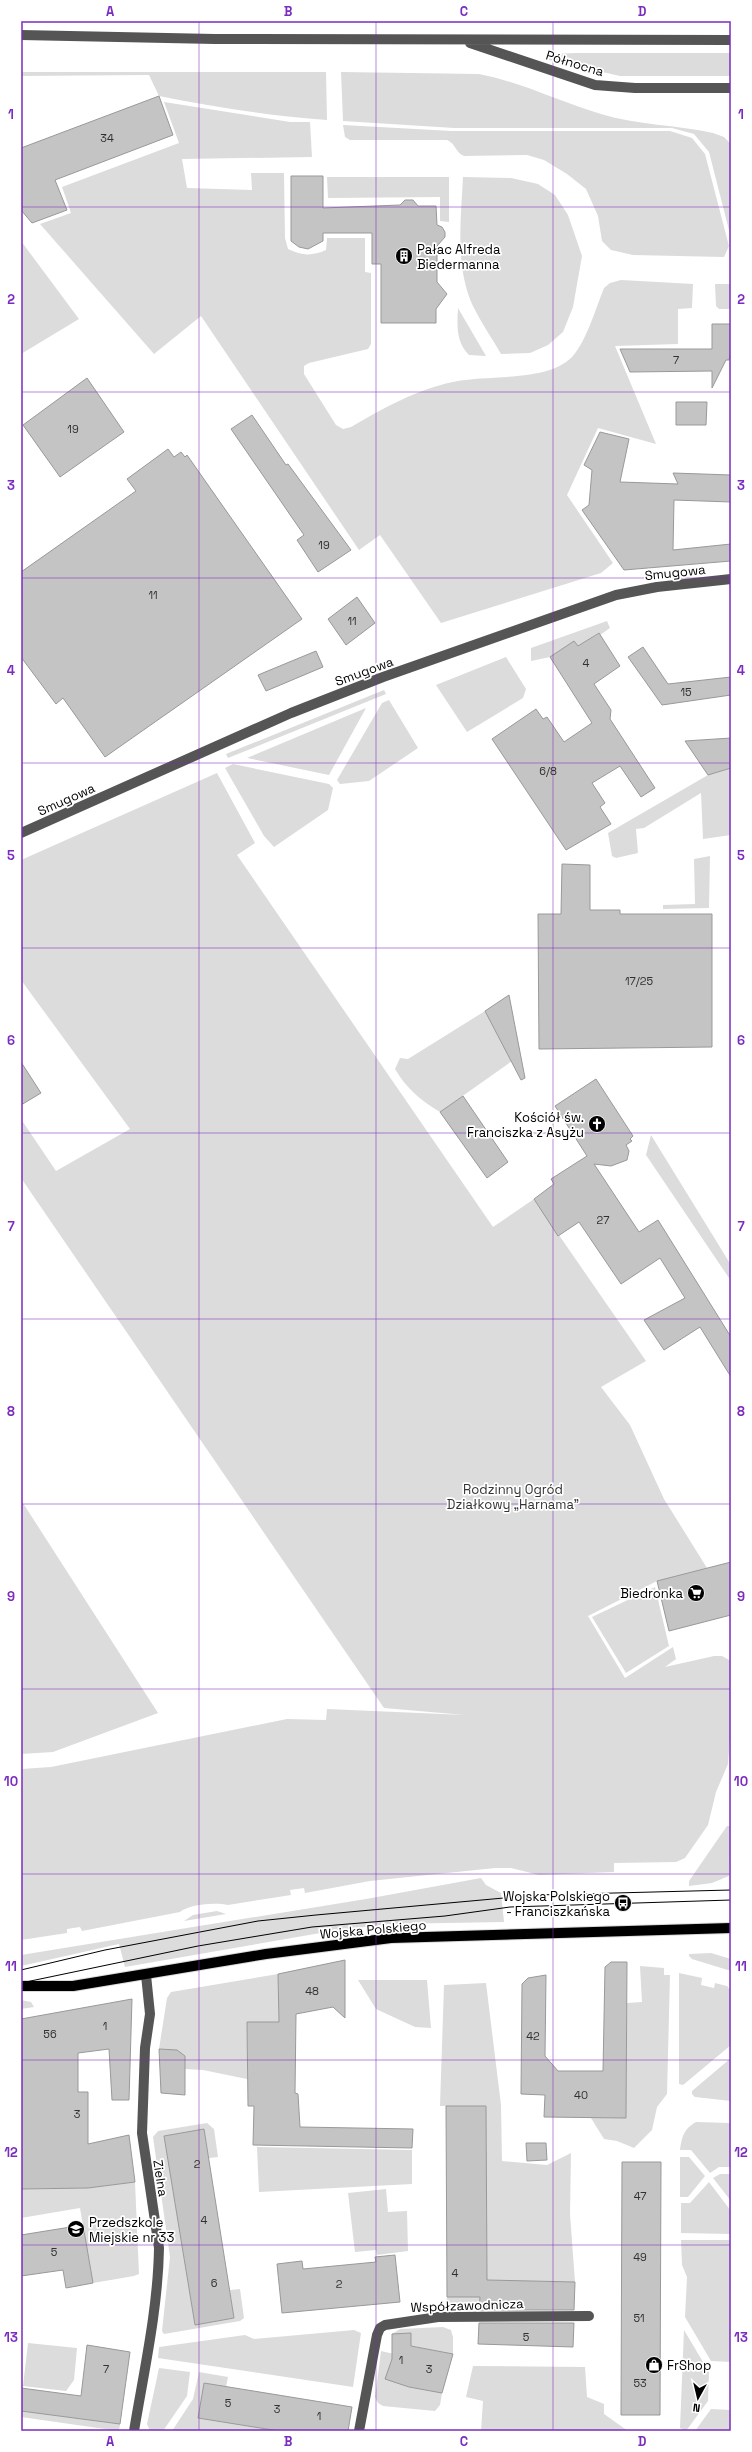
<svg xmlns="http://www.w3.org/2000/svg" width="752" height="2452" viewBox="0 0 752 2452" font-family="'Space Grotesk',sans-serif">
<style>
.green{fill:#dcdcdc}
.building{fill:#c4c4c4;stroke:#999}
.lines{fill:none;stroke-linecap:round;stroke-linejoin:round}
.major-casing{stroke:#dbdbdb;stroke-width:12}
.minor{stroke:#555;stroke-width:10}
.major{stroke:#000;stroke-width:10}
.tram{stroke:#000;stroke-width:1}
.grid{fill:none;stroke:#7b2cbf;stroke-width:1;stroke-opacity:0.55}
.labels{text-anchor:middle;stroke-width:3.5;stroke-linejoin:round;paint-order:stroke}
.number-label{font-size:11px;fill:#313131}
.street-label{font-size:13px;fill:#000;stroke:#fff}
.poi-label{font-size:13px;fill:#000;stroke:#fff;text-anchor:start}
.park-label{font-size:13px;fill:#333;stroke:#fff}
.neatline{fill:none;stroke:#7b2cbf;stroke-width:1.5}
.grid-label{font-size:13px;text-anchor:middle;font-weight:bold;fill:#7b2cbf}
</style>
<rect width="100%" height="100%" fill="#fff"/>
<path class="green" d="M576,53H731V76H620L549,60L548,57L550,54Z
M21,72H326L327,120C270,116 215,107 159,96L149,75L21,76Z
M341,72L479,74C521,82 560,102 601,114C637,125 677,125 713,133L724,137L731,144V238L709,152L694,134L672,128H454L343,121Z
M164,102L290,122H310L312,157L182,159L187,188L252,190L251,173H284L285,238L288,249C302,256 312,256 326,250L327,238H365V272L371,273V344L368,349L309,363L304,366V374L336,425L343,429L351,427C384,408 415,390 453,382C487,374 546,383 572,357C586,342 596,308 604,288L610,283L621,280L693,284L692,308L678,309V344L615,346L656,444L598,428L567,495L613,563L601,573L441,623L380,535L359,550L201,316L154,354L40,224L71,213L62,187L179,143Z
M343,125L451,131H670L692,138L705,154L729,246L724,257L633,255L611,250L602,241L598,216L586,189L567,174L544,160L527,155L464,156C456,153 455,143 447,140H350L345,137Z
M327,177H449V222L440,221V197L328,198Z
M463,177L511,178L538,184L555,195L568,215L582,256L573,307L563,332L548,345L530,353L501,354C492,338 480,321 472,304C455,265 461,219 463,177Z
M21,241L79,319L21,354Z
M715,284H731V309H719L716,306Z
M458,308L486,356L469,355C456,342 457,326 458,308Z
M607,621L610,628L600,635L598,633L578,646L574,642L550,657L531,661V648Z
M506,657L526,689L523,698L467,732L436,685Z
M384,690L386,694L228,758L226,754Z
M389,700L418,748L369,781L340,784L337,780L382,703Z
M366,708L329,775L247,758Z
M233,764L329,784L333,788L328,810L274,847L264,836L225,768Z
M731,768V835L703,839L701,793L644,828L636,829L638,853L616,858L612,856L608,833L708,775Z
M217,773L255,843L237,855L493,1227L534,1199L646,1361L601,1387L630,1425L664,1499L707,1568L657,1581L588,1616L625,1678L673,1647L676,1659L665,1667L714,1656H722L731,1661V1723L728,1764L716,1792L708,1825L685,1858L676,1862L614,1863V1872L539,1875L511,1868H495L370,1881L305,1893L304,1888L290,1890L291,1895L228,1905C216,1902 189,1904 180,1912L82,1931L80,1927L67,1929V1933L21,1940V1769L51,1767L287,1719L326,1720L327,1709L465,1715L384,1708L21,1178V1119L56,1171L130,1129L21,980V860Z
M710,856L709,908L663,909V905L695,904L694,859Z
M485,1011L512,1061L440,1112C421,1101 406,1088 395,1069L400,1058L408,1059Z
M651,1135L731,1265V1281L646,1155Z
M21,1500L158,1713L53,1752L21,1754Z
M655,1587L669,1646L626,1673L592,1617Z
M727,1826H731L729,1876L712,1883L689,1886V1881Z
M481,1878L486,1885L501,1893L504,1922L389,1924L332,1931L125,1967L119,1944L21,1966V1955L366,1899Z
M217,1911L226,1914L184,1921L193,1915Z
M711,1953L731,1959V1971L692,1959L689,1956V1954Z
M640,1966L664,1968V1975H670L667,2094L657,2107L652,2130L634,2148L617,2141L604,2139L591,2118H626L627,2003L642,2002Z
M679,1973L702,1978L701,1985L714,1988L715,1983L727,1986L731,1991V2045L683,2085L679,2084Z
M278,1974L279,2022H247V2079L203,2070L185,2069V2056L177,2050L159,2049L167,1998L171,1992Z
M358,1980H427L431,2028L415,2027L376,2009Z
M486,1983L501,2105L502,2161L547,2165L571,2153L570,2214L575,2282L518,2281L517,2307H445L447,2297H487L486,2106H440L444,1985Z
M21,2000L31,2002L34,2007L21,2009Z
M731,2058V2101L695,2097L692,2094V2091Z
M696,2122L731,2123V2167H719L710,2173L691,2150H680C682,2136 684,2129 696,2122Z
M207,2123L214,2129L218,2157L209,2158L204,2129L164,2136L195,2325L234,2318L230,2290L240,2289L244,2318L240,2321L164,2334L162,2331L170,2257L153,2137L158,2131Z
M257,2147L412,2150V2184L259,2192Z
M680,2157H689L705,2176L688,2197H680Z
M720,2174H731V2201L713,2178Z
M135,2182L139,2274L134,2276L93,2283L80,2208L21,2218V2189L88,2188Z
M709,2182L731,2211V2234L681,2233V2203H690Z
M386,2189L388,2212L407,2211L408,2251L377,2255L376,2250L355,2252L348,2193Z
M681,2240H731V2362L711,2361L685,2317L687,2277L682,2265Z
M443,2327L451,2330L453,2337V2354L411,2346V2333L392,2334L400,2329Z
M354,2330L361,2333L353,2387L158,2358L159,2347L245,2335L254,2339Z
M684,2330L709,2372L708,2401L686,2431L680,2428Z
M28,2343L77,2348L74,2380L66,2391L23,2386Z
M381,2351L394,2354L386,2379L409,2387L442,2393L440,2405L435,2411L383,2406L378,2403L375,2397Z
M473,2366L585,2367L587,2397L604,2404V2414L628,2431H481L483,2401L466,2397Z
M159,2368L190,2372L187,2396L163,2431H150L147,2424Z
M199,2372L228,2377L226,2387L204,2383L198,2418L279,2431H172L193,2399Z
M711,2409L731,2410V2431H695Z
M21,2411L120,2424L119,2431L21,2417Z"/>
<path class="building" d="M159,96L173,135L55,180L67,210L32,223L21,210V148Z
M291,176H323V208L400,205L405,200H413L418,206H436L437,225L442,227L445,232V237L437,246V282L447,294L436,309V323H381V264H372V233H323V241L308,249L299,247L291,241Z
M712,324H731V350L729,360H726L712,388V371L630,372L620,349H712Z
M87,378L124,432L60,477L23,425Z
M676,402H707L706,425H676Z
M252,415L286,465L288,464L351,550L318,572L297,540L304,535L231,429Z
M600,432L629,439L620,482L678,484L673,473L731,475V502L674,500L673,550L731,544V561L624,570L582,510L589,505L592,470L584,465Z
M168,449L174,457L181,452L185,457L187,455L302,619L105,757L63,698L56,704L21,657V572L136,491L127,479Z
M357,597L375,623L346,645L328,619Z
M599,633L620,666L594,684L611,710L610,719L655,788L641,797L620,766L592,783L605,803L600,807L611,824L566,850L492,739L536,709L543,719L547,717L564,742L592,723L550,657L574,641L578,646Z
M643,647L668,684L731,677V695L662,705L628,657Z
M316,651L323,667L266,691L258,675Z
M731,738V768L708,775L685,741Z
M562,864L590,865V910H620V914H712V1047L539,1049L538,914H561Z
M509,995L525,1078L521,1080L485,1011Z
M21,1062L41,1093L21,1105Z
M596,1079L633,1136L630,1139L632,1141L626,1145L629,1151L627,1160L611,1166L594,1164L639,1232L658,1220L731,1337V1377L700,1327L664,1350L644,1320L685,1298L660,1258L621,1284L579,1222L558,1236L534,1199L554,1184L551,1179L587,1156L555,1106Z
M463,1096L508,1162L487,1178L440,1112Z
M731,1562V1615L669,1631L657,1581Z
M345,1960V2018L333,2007L296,2014L295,2093L298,2094L300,2127L413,2129L412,2148L253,2145L254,2106H248L247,2022H279L278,1974Z
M611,1962H627L626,2118L544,2117L545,2095L521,2094L522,1984L528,1978L546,1975L545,2056L558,2071H603L605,1967Z
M132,1999L129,2100H112L109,2049L78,2053V2092H88V2144L129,2135L135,2182L88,2188L21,2189V2019Z
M159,2049L177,2050L185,2056V2095L161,2093Z
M446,2106H486L487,2280L575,2282L574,2310H479L480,2297H447Z
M204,2129L234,2318L195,2325L164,2136Z
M526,2143H546L547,2160L527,2161Z
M622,2162H661L660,2415H621Z
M83,2225L93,2283L66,2288L63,2270L21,2276V2235Z
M395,2255L400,2302L282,2313L277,2264L302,2261L303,2269L376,2262L375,2257Z
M479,2323H574L573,2347L478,2344Z
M411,2333V2346L453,2354L442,2393L409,2387L385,2379L392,2359V2334Z
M87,2345L130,2352L120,2424L21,2411V2388L81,2396Z
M204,2383L352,2407L348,2431H279L198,2418Z"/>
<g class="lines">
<g class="major-casing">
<path id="major" d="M21,1986H73L266,1954L391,1938L731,1928"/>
</g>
<path class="minor" d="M21,35L215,39L731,40
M470,43L595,85L635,88H731
M21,833L291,713L383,677L616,595L657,587L731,579
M134,2431C144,2371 158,2309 159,2248L142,2133L145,2048L150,2014L146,1975
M359,2431L377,2335L380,2328L385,2325L438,2317L589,2316"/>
<use href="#major" class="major"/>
<path class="tram" d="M21,1970L105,1950L258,1921L316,1915L537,1895L731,1890
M21,1983L198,1946L312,1927L445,1916L510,1907L731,1900"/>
</g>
<path class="grid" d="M199,21V2431M376,21V2431M553,21V2431M21,207H731M21,392H731M21,578H731M21,763H731M21,948H731M21,1133H731M21,1319H731M21,1504H731M21,1689H731M21,1874H731M21,2060H731M21,2245H731"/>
<defs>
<g id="building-disc" transform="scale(0.9)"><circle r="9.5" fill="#000" stroke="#fff"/><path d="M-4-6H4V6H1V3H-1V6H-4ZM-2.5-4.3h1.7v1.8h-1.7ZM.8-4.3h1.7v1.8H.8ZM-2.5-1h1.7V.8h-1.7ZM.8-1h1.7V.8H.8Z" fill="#fff"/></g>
<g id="church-disc" transform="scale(0.9)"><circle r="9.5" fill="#000" stroke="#fff"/><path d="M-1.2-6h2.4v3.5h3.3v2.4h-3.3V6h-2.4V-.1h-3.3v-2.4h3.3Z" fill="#fff"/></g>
<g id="supermarket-disc" transform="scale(0.9)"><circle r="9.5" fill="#000" stroke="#fff"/><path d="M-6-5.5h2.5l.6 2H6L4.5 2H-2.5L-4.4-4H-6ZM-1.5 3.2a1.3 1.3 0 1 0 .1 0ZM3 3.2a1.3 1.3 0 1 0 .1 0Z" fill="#fff"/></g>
<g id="bus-disc" transform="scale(0.9)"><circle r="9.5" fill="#000" stroke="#fff"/><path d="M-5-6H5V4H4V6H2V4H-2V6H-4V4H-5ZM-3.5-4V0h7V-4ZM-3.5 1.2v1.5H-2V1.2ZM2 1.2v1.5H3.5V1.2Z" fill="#fff"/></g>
<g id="school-disc" transform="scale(0.9)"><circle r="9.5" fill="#000" stroke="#fff"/><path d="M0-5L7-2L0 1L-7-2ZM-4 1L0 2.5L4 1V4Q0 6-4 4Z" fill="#fff"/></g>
<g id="shop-disc" transform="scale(0.9)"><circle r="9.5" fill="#000" stroke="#fff"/><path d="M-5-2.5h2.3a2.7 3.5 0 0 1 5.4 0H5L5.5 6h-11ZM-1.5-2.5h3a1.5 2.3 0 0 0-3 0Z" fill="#fff"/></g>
</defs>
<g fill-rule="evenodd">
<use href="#building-disc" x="404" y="256"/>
<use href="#church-disc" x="597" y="1124"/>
<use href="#supermarket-disc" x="696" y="1593"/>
<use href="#bus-disc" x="623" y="1903"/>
<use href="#school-disc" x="76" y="2229"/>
<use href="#shop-disc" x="654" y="2365"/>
</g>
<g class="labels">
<g class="number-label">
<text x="107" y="142">34</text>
<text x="676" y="364">7</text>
<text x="73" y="433">19</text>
<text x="324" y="549">19</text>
<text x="153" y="599">11</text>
<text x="352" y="625">11</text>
<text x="586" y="667">4</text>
<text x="686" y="696">15</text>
<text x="548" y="775">6/8</text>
<text x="639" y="985">17/25</text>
<text x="603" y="1224">27</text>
<text x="312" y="1995">48</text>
<text x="105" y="2030">1</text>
<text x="50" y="2038">56</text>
<text x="533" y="2040">42</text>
<text x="581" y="2099">40</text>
<text x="77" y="2118">3</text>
<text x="197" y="2168">2</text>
<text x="640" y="2200">47</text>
<text x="204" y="2224">4</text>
<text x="54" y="2256">5</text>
<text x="640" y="2261">49</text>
<text x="455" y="2277">4</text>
<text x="214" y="2287">6</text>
<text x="339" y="2288">2</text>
<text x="639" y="2322">51</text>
<text x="526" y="2341">5</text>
<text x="401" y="2364">1</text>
<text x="106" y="2373">7</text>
<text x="429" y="2373">3</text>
<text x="640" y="2387">53</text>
<text x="228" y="2407">5</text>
<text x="277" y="2413">3</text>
<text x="319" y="2420">1</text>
</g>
<g class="street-label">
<text transform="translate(575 63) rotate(17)" y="5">Północna</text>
<text transform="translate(675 572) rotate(-6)" y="5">Smugowa</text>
<text transform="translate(364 671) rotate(-20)" y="5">Smugowa</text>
<text transform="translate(66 799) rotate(-24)" y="5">Smugowa</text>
<text transform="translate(373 1929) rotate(-5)" y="5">Wojska Polskiego</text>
<text transform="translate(161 2178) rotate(81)" y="5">Zielna</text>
<text transform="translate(467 2305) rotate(-2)" y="5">Współzawodnicza</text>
</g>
<g class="poi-label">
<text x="417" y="254">Pałac Alfreda<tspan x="417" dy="15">Biedermanna</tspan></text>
<text x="584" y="1122" text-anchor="end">Kościół św.<tspan x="584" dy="15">Franciszka z Asyżu</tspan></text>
<text x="683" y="1598" text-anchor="end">Biedronka</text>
<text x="610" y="1901" text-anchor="end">Wojska Polskiego<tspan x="610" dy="15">- Franciszkańska</tspan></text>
<text x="89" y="2227">Przedszkole<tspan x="89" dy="15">Miejskie nr 33</tspan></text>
<text x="667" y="2370">FrShop</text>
</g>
<g class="park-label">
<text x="513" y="1494">Rodzinny Ogród<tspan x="513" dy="15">Działkowy „Harnama”</tspan></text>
</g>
</g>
<rect width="752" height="2452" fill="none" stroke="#ffffff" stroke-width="44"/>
<g transform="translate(698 2398) rotate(188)" stroke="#ffffff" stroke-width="3" paint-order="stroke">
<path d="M0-3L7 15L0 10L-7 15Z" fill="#000000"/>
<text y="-6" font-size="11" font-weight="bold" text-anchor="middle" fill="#000000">N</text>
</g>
<rect x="22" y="22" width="708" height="2408" class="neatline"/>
<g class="grid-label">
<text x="110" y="16">A</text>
<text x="288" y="16">B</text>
<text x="464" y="16">C</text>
<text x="642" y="16">D</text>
<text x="11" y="119">1</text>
<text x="741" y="119">1</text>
<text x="11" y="304">2</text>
<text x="741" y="304">2</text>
<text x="11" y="490">3</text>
<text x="741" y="490">3</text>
<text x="11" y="675">4</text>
<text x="741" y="675">4</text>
<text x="11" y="860">5</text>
<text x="741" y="860">5</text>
<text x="11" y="1045">6</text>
<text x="741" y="1045">6</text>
<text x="11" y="1231">7</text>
<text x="741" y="1231">7</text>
<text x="11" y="1416">8</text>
<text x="741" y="1416">8</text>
<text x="11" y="1601">9</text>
<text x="741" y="1601">9</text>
<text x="11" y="1786">10</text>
<text x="741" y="1786">10</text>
<text x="11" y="1971">11</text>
<text x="741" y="1971">11</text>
<text x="11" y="2157">12</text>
<text x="741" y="2157">12</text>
<text x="11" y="2342">13</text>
<text x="741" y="2342">13</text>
<text x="110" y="2446">A</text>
<text x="288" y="2446">B</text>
<text x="464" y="2446">C</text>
<text x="642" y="2446">D</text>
</g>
</svg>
